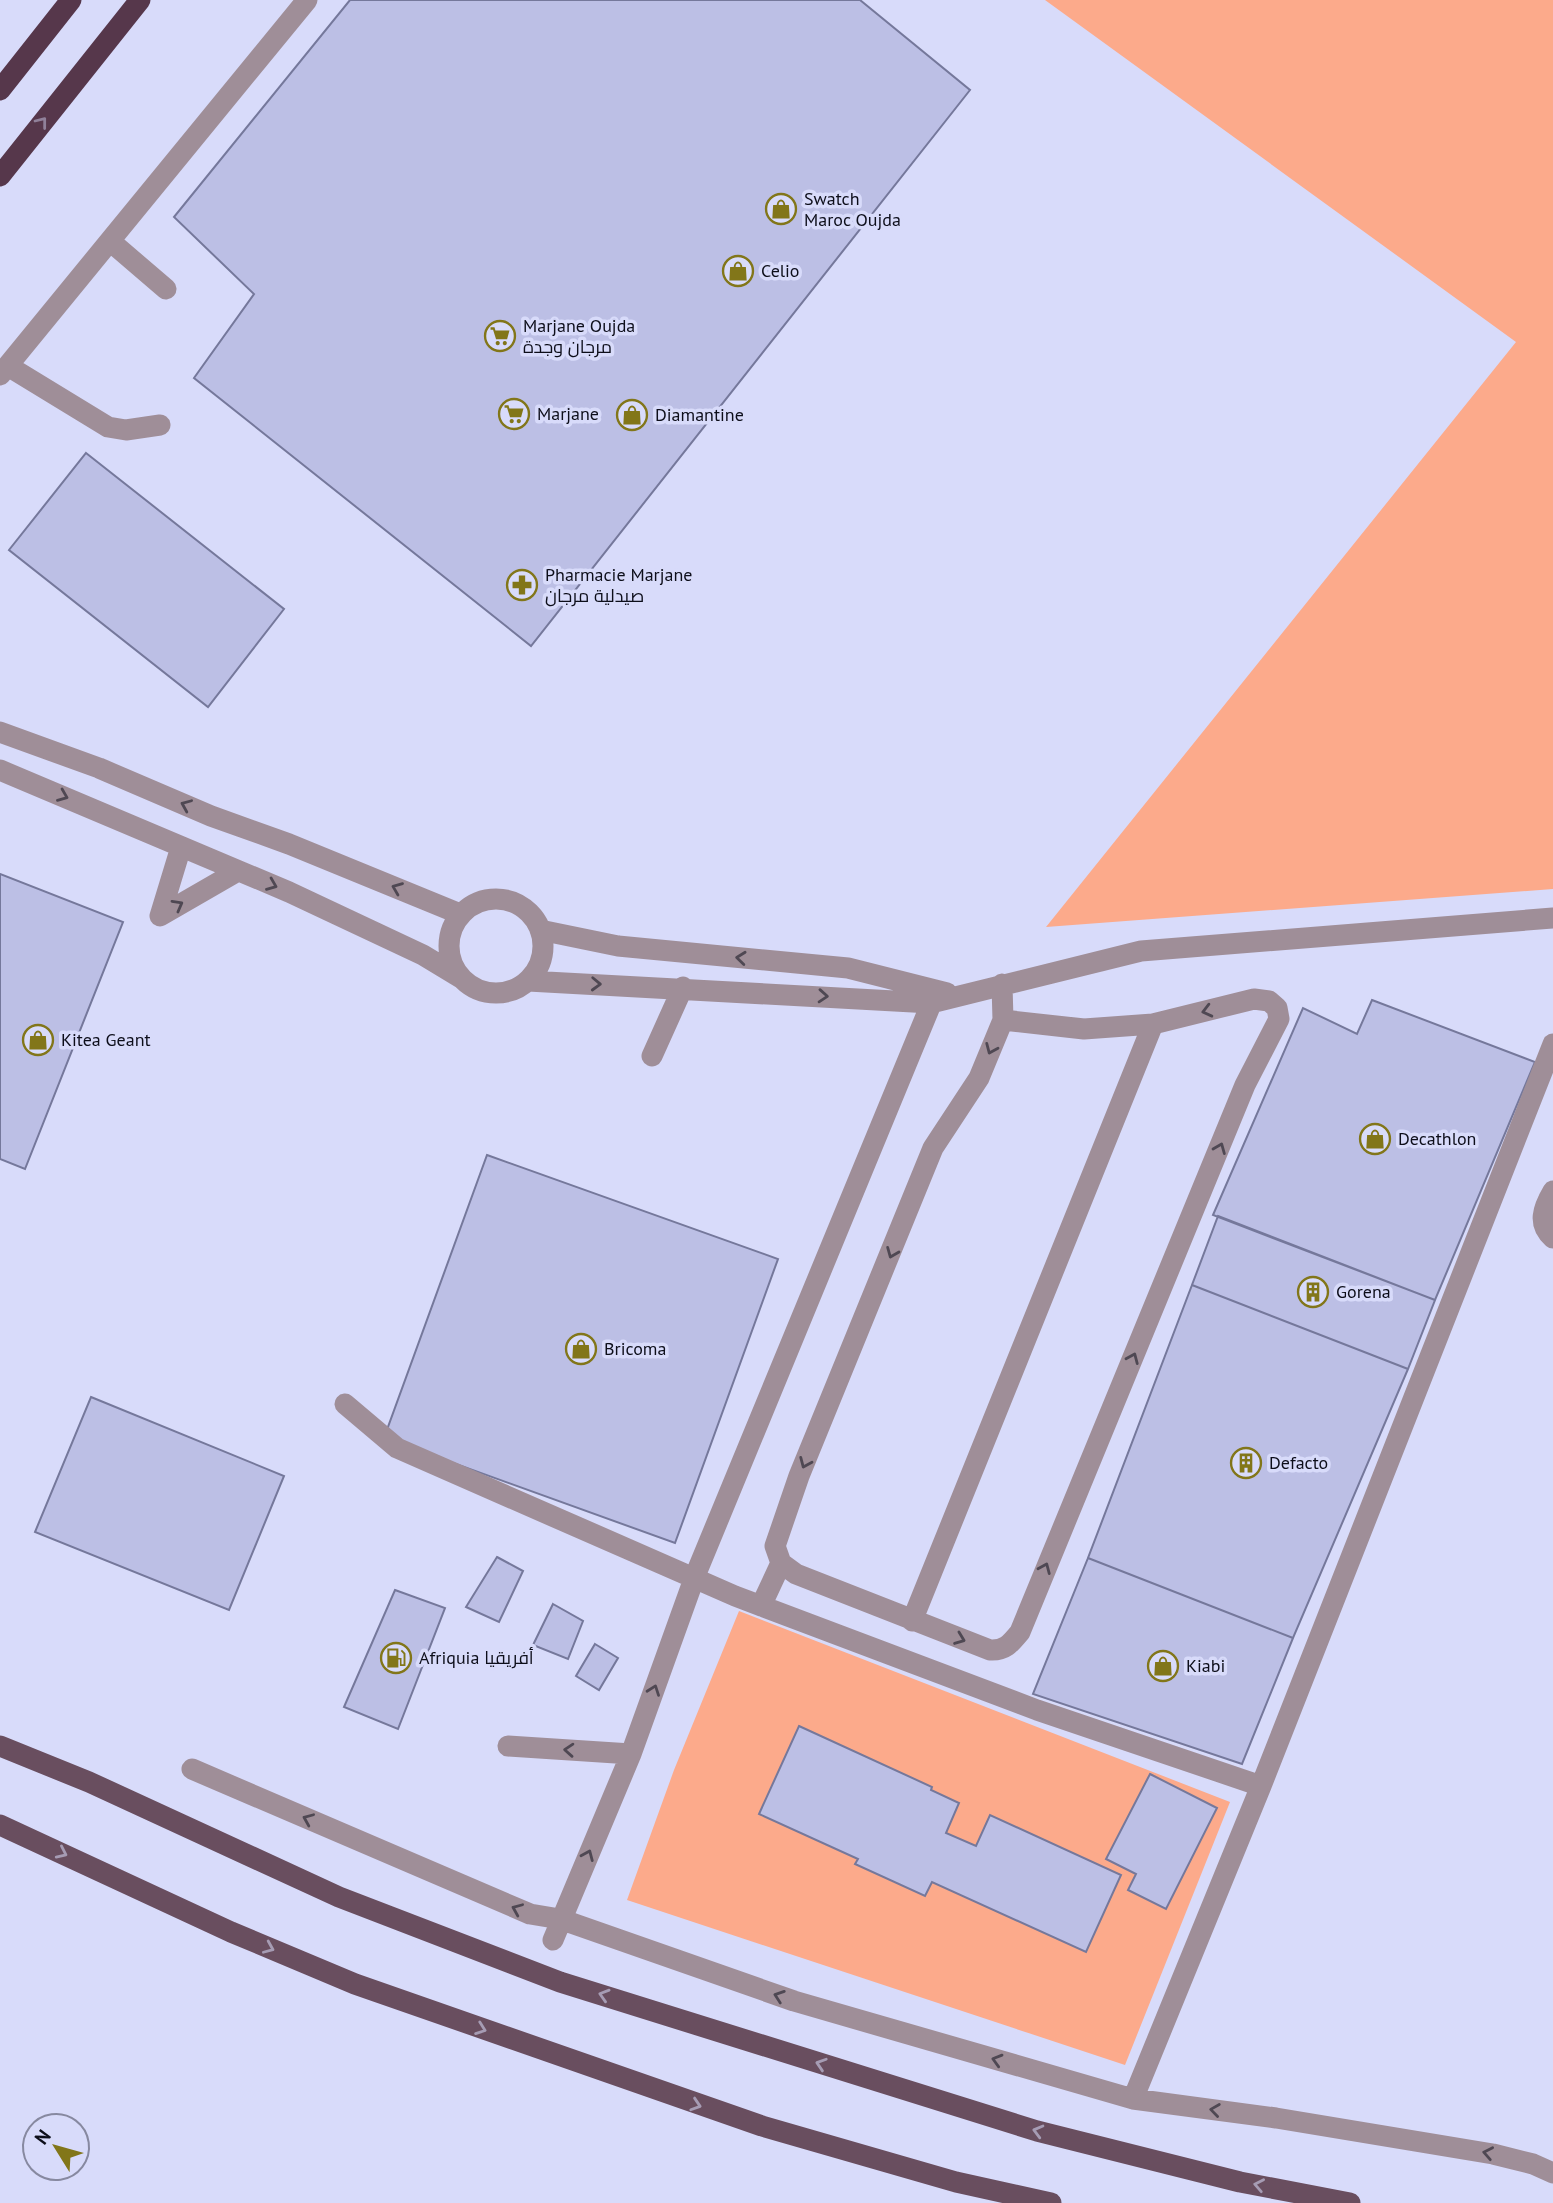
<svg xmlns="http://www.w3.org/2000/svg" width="1553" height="2203" viewBox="0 0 1553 2203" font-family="'PT Sans',Cairo,sans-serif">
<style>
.green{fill:#fcaa8b}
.building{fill:#bcbfe5;stroke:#75789b;stroke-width:2}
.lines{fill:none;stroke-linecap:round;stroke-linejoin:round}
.minor{stroke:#9f8e98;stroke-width:21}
.major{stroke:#694e5f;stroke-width:21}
.highway{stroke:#56374b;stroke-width:21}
.oneway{stroke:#90819a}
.oneway2{stroke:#4f4853}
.oneway3{stroke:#a69cb4}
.labels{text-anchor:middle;stroke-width:7;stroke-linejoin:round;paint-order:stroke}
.poi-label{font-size:18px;fill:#0d0e1a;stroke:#d8dbfa;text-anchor:start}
</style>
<rect width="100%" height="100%" fill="#d8dbfa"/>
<path class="green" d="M1045,0H1553V889L1046,927L1516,342Z
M739,1611L1230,1802L1125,2065L627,1900L674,1770Z"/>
<path class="building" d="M350,0H860L970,90L531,646L194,378L254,294L174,217Z
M86,453L284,609L208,707L9,550Z
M0,874L123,922L25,1169L0,1159Z
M1372,1000L1535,1062L1435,1300L1213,1215L1303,1008L1357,1034Z
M487,1155L778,1259L675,1543L384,1438Z
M1218,1216L1435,1300L1408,1369L1192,1285Z
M1192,1285L1408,1369L1293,1638L1088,1558Z
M91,1397L284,1476L229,1610L35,1532Z
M497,1557L523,1571L499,1622L466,1607Z
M1088,1558L1293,1638L1242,1764L1033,1694Z
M395,1590L445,1608L398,1729L344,1707Z
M553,1604L583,1621L568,1659L533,1645Z
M595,1644L618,1658L599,1690L576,1676Z
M799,1726L932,1787L931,1790L959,1803L946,1833L976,1846L990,1815L1121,1875L1086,1952L932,1882L925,1896L855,1864L858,1859L759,1814Z
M1150,1774L1217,1808L1166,1909L1128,1890L1136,1874L1106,1859Z"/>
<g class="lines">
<path class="minor" d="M110,241L166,289
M8,366L108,427L126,430L160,425
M0,375L307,0
M0,732L99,768L211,816L289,844L460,914
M0,770L289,892L423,955L461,978
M181,847L160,916L238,871
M449 946a47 47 0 1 1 94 0a47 47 0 1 1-94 0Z
M540,930L618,946L848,968L947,993
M528,981L931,1003L1141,951L1553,918
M1002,984L1003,1020L979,1078L933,1148L799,1476L775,1546L781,1563L796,1574L990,1650C1005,1651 1011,1643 1020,1632L1245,1085L1279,1019L1277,1008L1269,1001L1254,999L1153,1024L1084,1029L1003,1020
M652,1056L683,987
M1553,1191C1543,1208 1537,1224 1553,1238
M345,1404L397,1448L735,1596L1037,1710L1261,1786
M761,1606L781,1563
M912,1621L1153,1024
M508,1746L631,1754
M192,1769L530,1914L560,1919L794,2001L1133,2099L1276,2118L1493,2154L1533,2164L1553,2173
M553,1940L631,1754L695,1576L936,992
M1133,2099L1261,1786L1553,1044"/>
<path class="major" d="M0,1746L89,1782L339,1897L560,1982L1037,2131L1240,2182L1350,2203
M0,1825L231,1932L355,1984L762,2126L956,2182L1051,2203"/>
<path class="highway" d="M0,90L71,0
M0,176L140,0"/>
</g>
<defs><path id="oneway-chevron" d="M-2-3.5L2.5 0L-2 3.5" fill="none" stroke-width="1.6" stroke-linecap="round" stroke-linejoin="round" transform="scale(1.75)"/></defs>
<use class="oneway" href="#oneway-chevron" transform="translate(42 122) rotate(-52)"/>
<g class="oneway2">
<use href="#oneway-chevron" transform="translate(63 796) rotate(22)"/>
<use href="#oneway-chevron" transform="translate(186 805) rotate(-157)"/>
<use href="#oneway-chevron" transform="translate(272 885) rotate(22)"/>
<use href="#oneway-chevron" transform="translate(397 888) rotate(-158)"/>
<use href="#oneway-chevron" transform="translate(178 905) rotate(-29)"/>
<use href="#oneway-chevron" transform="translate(741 958) rotate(-174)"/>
<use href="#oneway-chevron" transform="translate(596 984) rotate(2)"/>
<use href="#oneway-chevron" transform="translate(823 996) rotate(4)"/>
<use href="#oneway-chevron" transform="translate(1207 1011) rotate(166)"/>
<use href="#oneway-chevron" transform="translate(991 1049) rotate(113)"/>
<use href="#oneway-chevron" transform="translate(1220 1148) rotate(-68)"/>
<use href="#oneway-chevron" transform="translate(892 1253) rotate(112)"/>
<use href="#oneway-chevron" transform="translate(1133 1358) rotate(-67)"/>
<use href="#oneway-chevron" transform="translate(805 1463) rotate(113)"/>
<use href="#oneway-chevron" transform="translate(1045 1568) rotate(-67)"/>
<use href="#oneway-chevron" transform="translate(960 1639) rotate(21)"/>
<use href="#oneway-chevron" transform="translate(654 1690) rotate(-70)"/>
<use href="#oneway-chevron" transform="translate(569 1750) rotate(-176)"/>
<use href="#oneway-chevron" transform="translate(308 1819) rotate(-157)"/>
<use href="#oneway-chevron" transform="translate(588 1855) rotate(-67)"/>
<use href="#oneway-chevron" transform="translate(517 1909) rotate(-157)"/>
<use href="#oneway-chevron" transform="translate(779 1996) rotate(-161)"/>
<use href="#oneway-chevron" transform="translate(997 2060) rotate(-164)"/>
<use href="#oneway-chevron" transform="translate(1215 2110) rotate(-172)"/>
<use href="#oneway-chevron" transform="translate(1488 2153) rotate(-169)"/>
</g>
<g class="oneway3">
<use href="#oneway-chevron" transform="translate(62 1853) rotate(25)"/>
<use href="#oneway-chevron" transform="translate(269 1948) rotate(23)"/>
<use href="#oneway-chevron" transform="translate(604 1995) rotate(-163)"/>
<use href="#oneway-chevron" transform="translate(481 2029) rotate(20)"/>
<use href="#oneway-chevron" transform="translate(821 2064) rotate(-162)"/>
<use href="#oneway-chevron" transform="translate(696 2105) rotate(18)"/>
<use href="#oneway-chevron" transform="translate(1038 2131) rotate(-165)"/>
<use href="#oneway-chevron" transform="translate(1259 2185) rotate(-169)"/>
</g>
<defs>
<g id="shop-ring" transform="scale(1.575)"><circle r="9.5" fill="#d8dbfa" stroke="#827619" stroke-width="1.5"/><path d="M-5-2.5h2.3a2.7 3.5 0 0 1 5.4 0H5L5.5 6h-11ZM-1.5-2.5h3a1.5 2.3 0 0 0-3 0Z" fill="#827619"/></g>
<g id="supermarket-ring" transform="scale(1.575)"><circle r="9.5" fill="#d8dbfa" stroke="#827619" stroke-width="1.5"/><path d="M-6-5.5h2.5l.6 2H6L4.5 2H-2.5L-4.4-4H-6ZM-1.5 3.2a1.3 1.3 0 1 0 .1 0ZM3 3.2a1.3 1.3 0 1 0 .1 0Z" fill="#827619"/></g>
<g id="pharmacy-ring" transform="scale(1.575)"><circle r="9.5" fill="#d8dbfa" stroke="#827619" stroke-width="1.5"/><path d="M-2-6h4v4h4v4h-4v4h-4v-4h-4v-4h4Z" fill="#827619"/></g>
<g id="building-ring" transform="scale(1.575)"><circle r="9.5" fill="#d8dbfa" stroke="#827619" stroke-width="1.5"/><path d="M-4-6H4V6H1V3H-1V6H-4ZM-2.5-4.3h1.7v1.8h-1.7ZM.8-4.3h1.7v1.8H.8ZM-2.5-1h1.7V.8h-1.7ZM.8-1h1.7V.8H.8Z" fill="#827619"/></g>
<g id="fuel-ring" transform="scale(1.575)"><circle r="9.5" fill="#d8dbfa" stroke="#827619" stroke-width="1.5"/><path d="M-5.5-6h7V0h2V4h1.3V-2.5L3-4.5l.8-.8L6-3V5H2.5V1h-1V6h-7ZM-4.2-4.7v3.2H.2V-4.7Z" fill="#827619"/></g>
</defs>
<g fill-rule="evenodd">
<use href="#shop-ring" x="781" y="209"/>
<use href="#shop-ring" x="738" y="271"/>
<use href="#supermarket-ring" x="500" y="336"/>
<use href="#supermarket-ring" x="514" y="414"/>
<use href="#shop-ring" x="632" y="415"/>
<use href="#pharmacy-ring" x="522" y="585"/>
<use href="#shop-ring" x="38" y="1040"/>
<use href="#shop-ring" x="1375" y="1139"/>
<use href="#building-ring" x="1313" y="1292"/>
<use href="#shop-ring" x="581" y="1349"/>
<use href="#building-ring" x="1246" y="1463"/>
<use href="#fuel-ring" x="396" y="1658"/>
<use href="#shop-ring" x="1163" y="1666"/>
</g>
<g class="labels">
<g class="poi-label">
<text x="804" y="205">Swatch<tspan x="804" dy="21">Maroc Oujda</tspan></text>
<text x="761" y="277">Celio</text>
<text x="523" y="332">Marjane Oujda<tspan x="523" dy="21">مرجان وجدة</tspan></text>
<text x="537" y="420">Marjane</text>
<text x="655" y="421">Diamantine</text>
<text x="545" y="581">Pharmacie Marjane<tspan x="545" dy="21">صيدلية مرجان</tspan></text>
<text x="61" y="1046">Kitea Geant</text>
<text x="1398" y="1145">Decathlon</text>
<text x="1336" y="1298">Gorena</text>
<text x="604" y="1355">Bricoma</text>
<text x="1269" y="1469">Defacto</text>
<text x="419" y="1664">Afriquia أفريقيا</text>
<text x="1186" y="1672">Kiabi</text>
</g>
</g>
<g transform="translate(56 2147) rotate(307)"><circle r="33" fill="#d8dbfa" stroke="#8789a0" stroke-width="2"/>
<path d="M0-5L12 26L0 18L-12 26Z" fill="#827619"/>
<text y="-10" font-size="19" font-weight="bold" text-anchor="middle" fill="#0d0e1a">N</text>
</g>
</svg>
